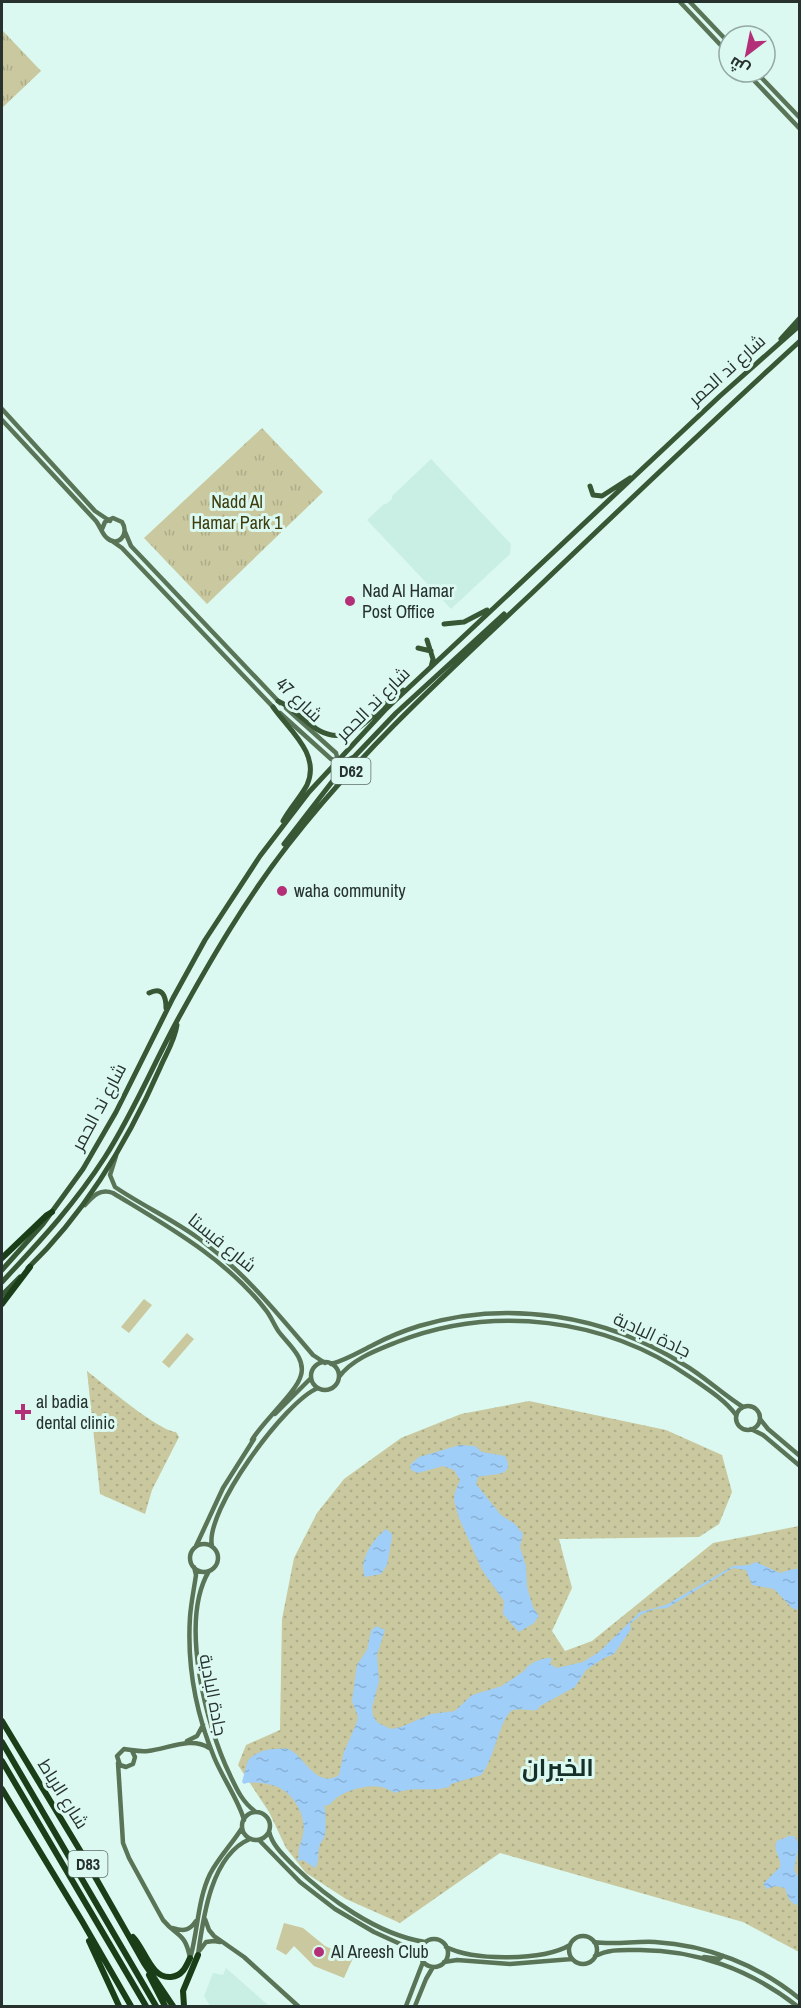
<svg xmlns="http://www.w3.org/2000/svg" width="801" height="2008" viewBox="0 0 801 2008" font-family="'Archivo Narrow',Cairo,sans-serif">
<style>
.built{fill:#c9efe4}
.grass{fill:url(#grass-dots)}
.park{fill:url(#park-tufts)}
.garden{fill:#c9c89f}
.water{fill:url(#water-ripples)}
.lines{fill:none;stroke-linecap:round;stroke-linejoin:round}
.secondary{stroke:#5a7457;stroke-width:4.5}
.primary{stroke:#385735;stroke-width:5}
.highway{stroke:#1a3e17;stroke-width:6}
.poi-dot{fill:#b33079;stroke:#dbf9f0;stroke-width:2}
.labels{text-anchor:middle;stroke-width:6;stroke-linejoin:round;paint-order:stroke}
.shield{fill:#dbf9f0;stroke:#5d6e69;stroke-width:1.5}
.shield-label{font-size:16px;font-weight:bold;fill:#27322f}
.street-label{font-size:18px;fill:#27322f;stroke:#dbf9f0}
.park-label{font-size:18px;fill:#3e3c0d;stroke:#dbf9f0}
.poi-label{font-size:18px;fill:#27322f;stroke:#dbf9f0;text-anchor:start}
.district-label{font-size:24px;font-weight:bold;fill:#172f29;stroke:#dbf9f0}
</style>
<defs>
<pattern id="grass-dots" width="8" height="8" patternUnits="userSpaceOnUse" patternTransform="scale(1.5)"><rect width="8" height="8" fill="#c9c89f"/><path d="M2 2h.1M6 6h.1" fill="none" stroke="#adac89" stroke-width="1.8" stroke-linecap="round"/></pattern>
<pattern id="park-tufts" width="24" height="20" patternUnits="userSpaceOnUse" patternTransform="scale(1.5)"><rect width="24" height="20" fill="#c9c89f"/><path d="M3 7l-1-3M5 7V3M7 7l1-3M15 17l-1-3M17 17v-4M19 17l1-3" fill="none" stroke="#adac89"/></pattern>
<pattern id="water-ripples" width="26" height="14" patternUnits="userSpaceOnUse" patternTransform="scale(1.5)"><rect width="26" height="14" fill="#9fcef9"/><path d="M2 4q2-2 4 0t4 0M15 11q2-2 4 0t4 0" fill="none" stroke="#89b1d6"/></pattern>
</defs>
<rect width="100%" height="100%" fill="#dbf9f0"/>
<path class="built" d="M431,459L511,544L510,554L451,609L367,520L384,504H386L392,499V496Z
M226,1968L269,2006H210L204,1996L213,1973L223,1975Z"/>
<path class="grass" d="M87,1371C105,1385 157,1430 176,1432L179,1437L152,1490L145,1514L100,1494Z
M529,1401L666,1430L722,1455L732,1492L719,1524L699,1537L559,1539L572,1588L552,1631L565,1651L592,1641L713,1543L799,1526V1952L743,1922L500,1853L400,1923L346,1899L306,1873L286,1848L269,1812L238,1765L246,1745L280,1730L282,1619L294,1558L317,1513L344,1479L401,1438L461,1414Z"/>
<path class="park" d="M3,31L41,71L2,108V32Z
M262,428L323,492L207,604L144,538Z"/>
<path class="garden" d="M144,1299L152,1305L129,1333L121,1327Z
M187,1333L194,1339L169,1368L162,1362Z
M284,1923L303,1928L325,1946L353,1958L344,1978L314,1966L294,1946L286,1955L276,1949Z"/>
<path class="water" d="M460,1445L475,1446L482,1452L505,1456C517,1478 491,1473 478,1477L476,1484L501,1515L515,1524L523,1534L520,1547L526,1566L527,1587L533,1607L539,1616L534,1623L519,1632L503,1614L504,1601L482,1570L459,1518L454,1500L455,1492L460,1480L454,1470L443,1466L418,1473L411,1470L410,1465L419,1457Z
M386,1529L392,1534V1537L387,1565L381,1574L365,1577C358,1561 373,1539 386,1529Z
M756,1562L780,1573L793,1569H799V1610L792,1608L774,1589L752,1585L746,1570L733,1568L667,1608L655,1609L642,1614L630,1624L631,1629L614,1654L604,1658L586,1670L575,1687L540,1706L537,1710C529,1711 520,1708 513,1710C501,1714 493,1763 481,1775L451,1784L449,1787C431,1792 413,1786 395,1793C391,1791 386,1788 381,1787C367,1784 338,1792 331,1804L324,1806C326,1809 326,1830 325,1835C324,1840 319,1843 319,1849C317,1856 320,1861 315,1868L303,1860L299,1861L297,1859L299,1857C297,1848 302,1843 303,1834C307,1814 292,1790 272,1785C264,1783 250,1781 244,1784L242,1782L248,1760C257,1752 263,1750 274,1749C278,1749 284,1748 288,1749C304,1754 315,1790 339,1775L344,1752L357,1722L358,1716L352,1701L357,1665L367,1650L371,1631L376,1626L385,1630L377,1655L379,1681L372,1708L373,1716L378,1723L391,1729L401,1727L431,1714L455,1711L472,1695L502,1686L524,1671C528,1663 543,1657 552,1658L550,1664L557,1668L583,1662L599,1652L640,1612L666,1605L733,1566L749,1565Z
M789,1836H794L799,1844L794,1870L799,1878V1905C789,1904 788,1897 785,1888L775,1886L767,1889L763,1884L780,1867C782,1858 772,1851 777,1841Z"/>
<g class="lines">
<path class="secondary" d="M680,2L729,54
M690,2L729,43
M746,72L800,129
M756,72L800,118
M2,409L95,511L110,521
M2,420L96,521C100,526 102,534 107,538C118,548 130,534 122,522L113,518L105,522L102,529
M125,532L131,546L280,703
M112,541L122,548L274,708
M286,708L336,753L338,761
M280,713L331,759L338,761
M116,1156L110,1175L115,1187C143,1206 174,1220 201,1240C246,1274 277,1313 313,1355L325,1363
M85,1205C93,1196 100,1188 113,1193C167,1226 225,1258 265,1309C271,1316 274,1325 279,1332C288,1344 306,1358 301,1375C297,1392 263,1421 252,1440
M311 1376a14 14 0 1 1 28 0a14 14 0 1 1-28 0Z
M331,1364C346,1360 359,1352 373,1345C388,1337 403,1331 419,1326C508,1299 605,1315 683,1364C704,1376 722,1394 743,1407
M339,1377C352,1359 377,1350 397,1342C494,1304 605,1318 690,1377C706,1388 725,1400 736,1415
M736 1418a12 12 0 1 1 24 0a12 12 0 1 1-24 0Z
M275,1414L311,1378
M760,1419L768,1429L800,1456
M751,1429L763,1435L800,1466
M190 1558a14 14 0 1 1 28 0a14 14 0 1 1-28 0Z
M196,1546L223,1488L254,1439
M212,1546C204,1512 285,1401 318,1388
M194,1567L196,1575C194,1589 191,1603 190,1617C187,1664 196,1713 214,1757C222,1777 239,1801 244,1820
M209,1571C179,1621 206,1726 230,1775C237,1790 243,1803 256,1812
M187,1741L197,1736L203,1725
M132,1751L135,1757L133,1764L126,1767L120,1765L117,1756L124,1749C133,1750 139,1752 148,1751C168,1749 191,1736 209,1748
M118,1763L123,1843L129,1858L163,1920C178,1938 185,1932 190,1958
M242 1826a14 14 0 1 1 28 0a14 14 0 1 1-28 0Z
M269,1831C272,1845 283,1855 293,1865C327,1898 378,1935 425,1942
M259,1840L300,1882L335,1909L374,1932L420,1953
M205,1919L209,1930L214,1936L244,1957L298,2006
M173,1928C184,1932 190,1930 196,1921
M569 1950a14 14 0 1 1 28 0a14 14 0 1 1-28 0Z
M420 1953a14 14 0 1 1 28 0a14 14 0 1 1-28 0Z
M594,1942C614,1945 634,1941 655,1942C707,1945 759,1965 800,1999
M446,1947C474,1961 543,1961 570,1945
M200,1950L206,1942L214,1941L220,1942
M191,1955C198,1928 198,1899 210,1874C219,1857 232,1844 242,1828
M198,1955C203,1918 211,1855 250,1839
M595,1956C609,1949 622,1950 636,1950C695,1949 751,1970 797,2006
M704,1957L719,1959L723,1956
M444,1962L457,1960L510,1964L572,1959
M406,2006L423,1962
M415,2006L426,1979L433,1967"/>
<path class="primary" d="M781,339L800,318
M590,486L593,495L602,496L630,478
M444,624L464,622L487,610
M427,640L433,659L431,667
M418,648L431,651
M278,701C294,708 305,723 320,731C356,750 377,704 403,690
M273,707C289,730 321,754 307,785C300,798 290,808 283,821
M284,844L335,778L339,770L338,761H346L354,757L396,713L504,614
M149,993C163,986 166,997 166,1008
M28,1268C86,1212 128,1141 160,1068C166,1054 175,1040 177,1025
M2,1270L43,1224L83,1169L116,1112L173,998L205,940L260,856L309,792L385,710L720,396L800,325
M2,1282C40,1241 74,1205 105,1157C133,1113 153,1065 178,1019C211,959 246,899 288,845C360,752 446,674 531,594C620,509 709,424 800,341
M2,1295L20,1277"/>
<path class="highway" d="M2,1258L47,1215L52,1212
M2,1304L30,1267
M2,1721L81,1852L144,1963L173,2006
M2,1742L156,2006
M2,1761L146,2006
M2,1789L82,1921L131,2006
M133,1937C145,1949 151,1979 171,1977C182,1976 186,1967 190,1958
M89,1941L119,2006
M149,1975L165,2006
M184,2006L183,1991L198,1955"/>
</g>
<g class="poi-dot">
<circle cx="350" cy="601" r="6"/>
<circle cx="282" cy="891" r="6"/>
<path d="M20 1403h6v6h6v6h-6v6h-6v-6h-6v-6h6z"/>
<circle cx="319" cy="1952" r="6"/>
</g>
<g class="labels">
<g class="shield">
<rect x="331.5" y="758" width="39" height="26" rx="4.5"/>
<rect x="68.5" y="1851" width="39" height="26" rx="4.5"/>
</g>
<g class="shield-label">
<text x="351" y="777">D62</text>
<text x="88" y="1870">D83</text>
</g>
<g class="street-label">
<text transform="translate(727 370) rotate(-42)" y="6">شارع ند الحمر</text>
<text transform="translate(299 700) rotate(43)" y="6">شارع 47</text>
<text transform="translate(373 704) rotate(-45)" y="6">شارع ند الحمر</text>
<text transform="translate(99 1107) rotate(-62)" y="6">شارع ند الحمر</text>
<text transform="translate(222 1243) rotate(39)" y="6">شارع فيستا</text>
<text transform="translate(652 1335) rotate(25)" y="6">جادة البادية</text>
<text transform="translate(213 1695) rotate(79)" y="6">جادة البادية</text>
<text transform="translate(63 1794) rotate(58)" y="6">شارع الرباط</text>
</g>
<g class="park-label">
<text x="237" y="508">Nadd Al<tspan x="237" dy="21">Hamar Park 1</tspan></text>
</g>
<g class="poi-label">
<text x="362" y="597">Nad Al Hamar<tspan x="362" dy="21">Post Office</tspan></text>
<text x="294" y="897">waha community</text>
<text x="36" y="1408">al badia<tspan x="36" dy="21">dental clinic</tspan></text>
<text x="331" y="1958">Al Areesh Club</text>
</g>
<g class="district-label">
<text x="558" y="1776">الخيران</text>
</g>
</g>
<rect width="801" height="2008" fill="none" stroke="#27322f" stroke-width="6"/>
<g transform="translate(747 54) rotate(212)"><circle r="28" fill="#dbf9f0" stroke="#93a9a3" stroke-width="1.5"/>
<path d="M0-4.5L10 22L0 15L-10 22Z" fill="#b33079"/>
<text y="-9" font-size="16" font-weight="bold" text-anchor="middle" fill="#27322f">ش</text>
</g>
</svg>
